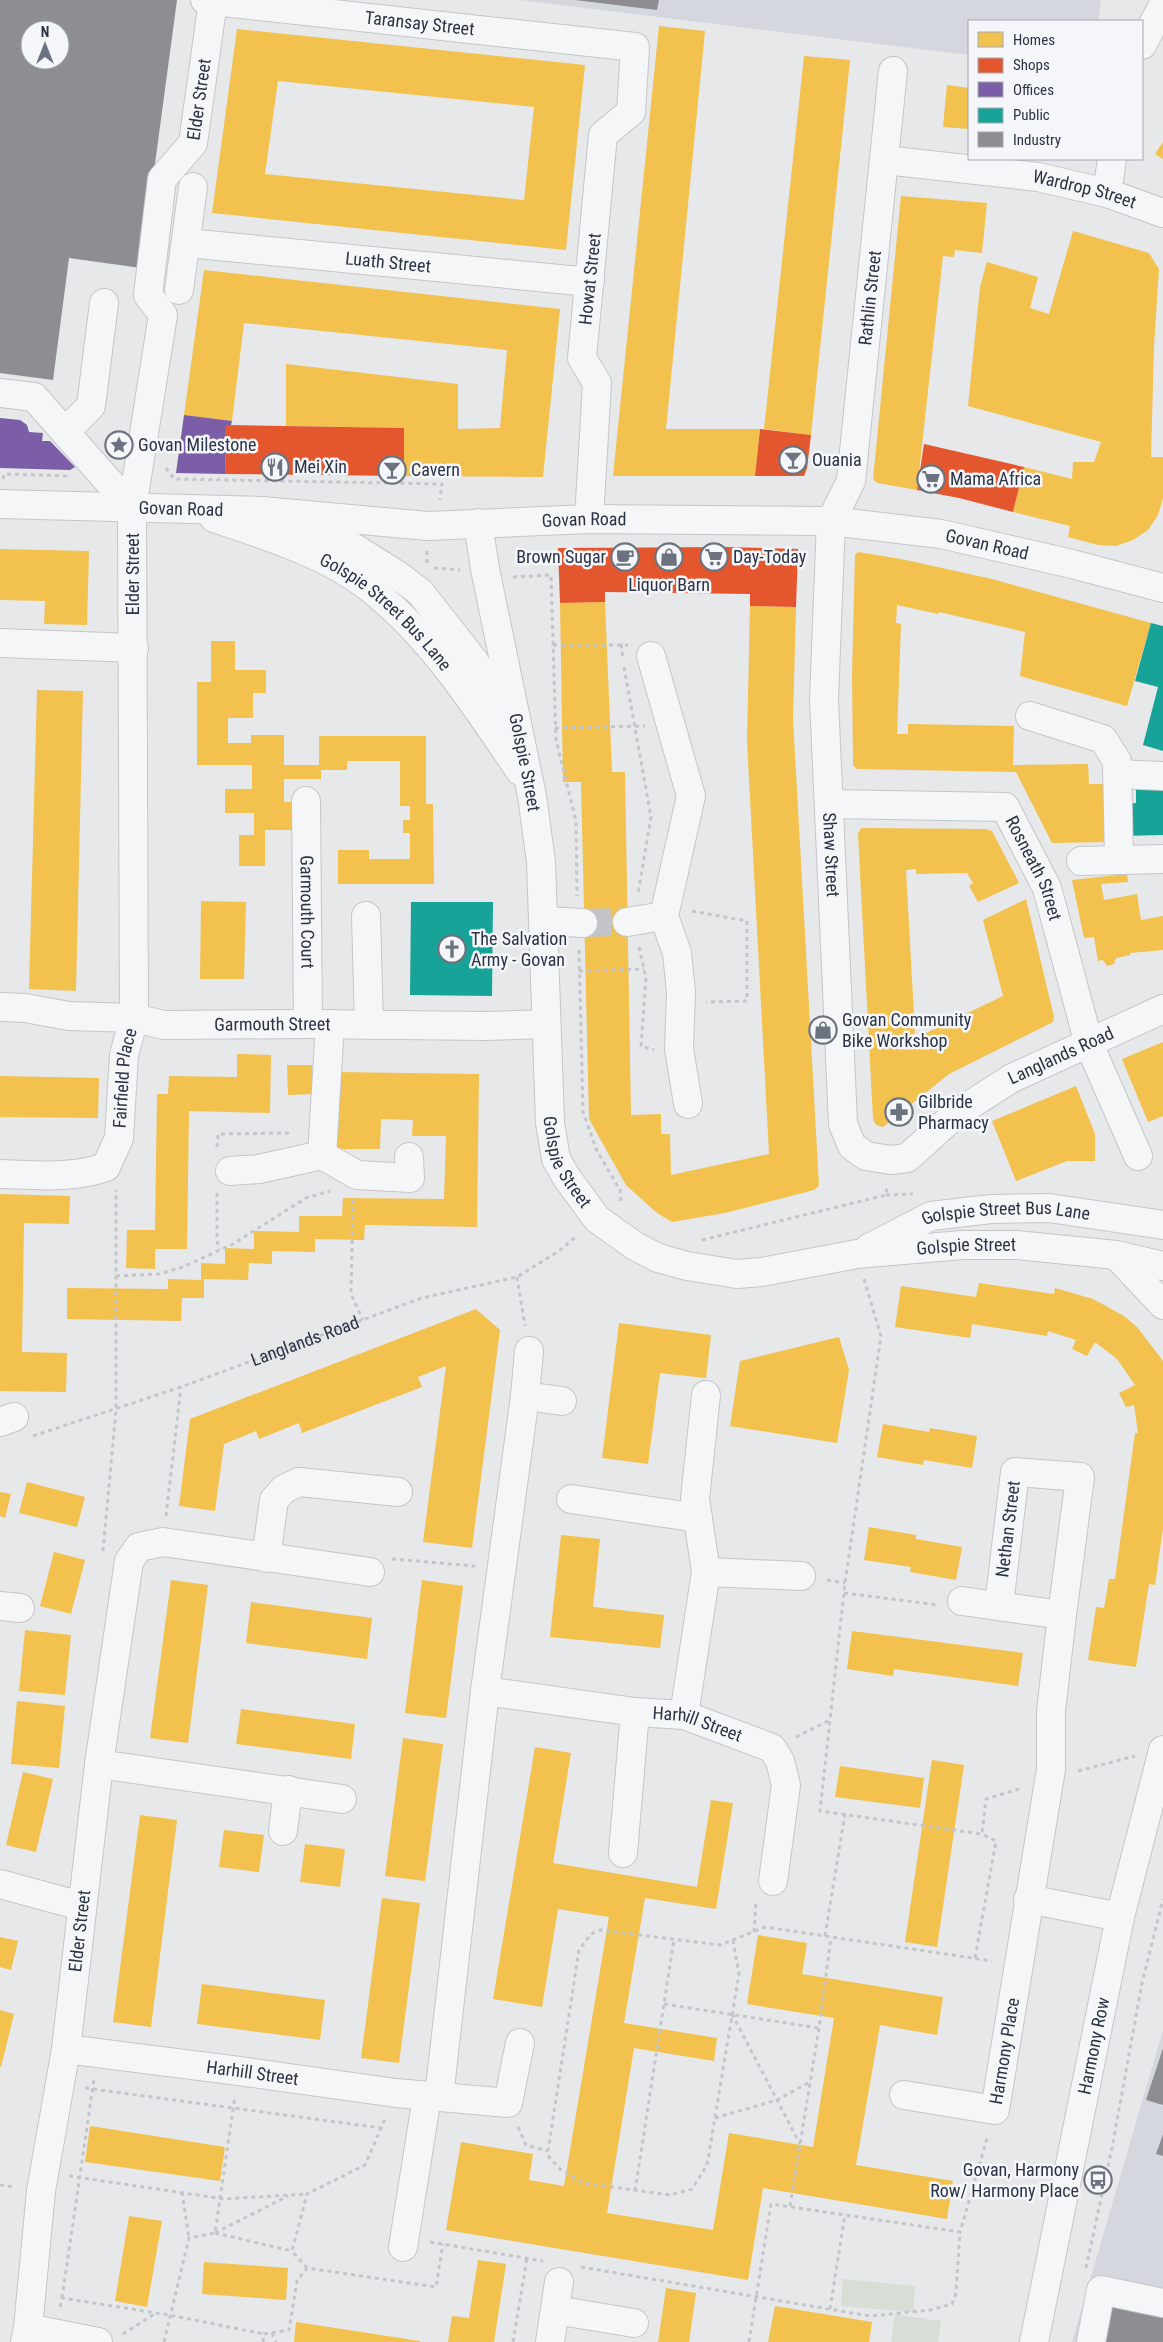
<svg xmlns="http://www.w3.org/2000/svg" width="1163" height="2342" viewBox="0 0 1163 2342" font-family="'Roboto Condensed',sans-serif">
<style>
.built{fill:#d4d7dd}
.green{fill:#d6ded6}
.homes{fill:#f2c14e;fill-rule:evenodd}
.shops{fill:#e4572e}
.offices{fill:#7b5ea7}
.public{fill:#17a398}
.industry{fill:#8d8d92;fill-rule:evenodd}
.lines{fill:none;stroke-linecap:round;stroke-linejoin:round}
.minor-tunnel{stroke:#c1c4c9;stroke-width:28;stroke-dasharray:28 14;stroke-linecap:butt}
.minor-casing{stroke:#c4c6c8;stroke-width:30}
.path{stroke:#c5c6ca;stroke-width:3;stroke-dasharray:4 4;stroke-linecap:butt}
.minor{stroke:#f5f6f7;stroke-width:28}
.labels{text-anchor:middle;stroke-width:5;stroke-linejoin:round;paint-order:stroke}
.street-label{font-size:18px;fill:#2b3445;stroke:#f4f6f9}
.poi-label{font-size:18px;fill:#2b3445;stroke:#f4f6f9;text-anchor:start}
</style>
<rect width="100%" height="100%" fill="#e6e8ea"/>
<path class="built" d="M520,0H1101L1098,21H969V55Z
M1163,2030V2342H1072Z"/>
<path class="green" d="M843,2279L915,2286L913,2312L841,2306Z
M895,2314L941,2321L938,2342H891Z"/>
<path class="homes" d="M659,26L705,31L666,429H760L755,476H613Z
M237,29L585,65L566,250L212,213ZM278,81L534,107L524,200L265,174Z
M804,56L850,60L811,435L764,429Z
M947,85L969,88V129L943,127Z
M1163,142V159L1155,154Z
M901,196L987,203L982,253L955,250L954,257L943,256L917,490L877,483L873,479Z
M1073,231L1149,253L1159,269L1154,345L1151,457H1163V498L1158,515L1148,530L1133,540L1116,546L1098,545L1068,537L1070,526L1013,512L1024,467L1072,479L1073,462H1094L1101,442L968,406L980,287L987,262L1038,277L1030,308L1049,314Z
M204,270L560,309L543,477L404,476V428L286,426V364L458,384V429L500,428L507,350L244,323L232,421L184,415Z
M0,549L89,551L87,625L44,624L45,601L0,600Z
M858,552L901,559L992,579L1151,623L1127,706L1020,676L1025,632L939,612L938,614L897,605L896,623L901,624L897,734H908V724L1014,726L1013,765L1088,764L1089,784H1103V794H1108V842L1052,843L1016,772L857,769L853,765L852,674L855,555Z
M605,602L612,772H625L631,1115L661,1114V1134H670L671,1175L769,1154L747,741L750,606L796,607L793,719L819,1186L814,1190L725,1213L672,1222L657,1213L626,1185L589,1119L581,782H563L560,603Z
M211,641H235V670H266V693H253V718H228V743H251V735H284V765H319V736H426V804H433L434,884H338V850H369V859H410V833H403V820H410V806H400V761H347V770H321V779H284V802H295V830H265V866H239V835H254V813H225V789H252V765H197V682H211Z
M37,690L83,691L76,991L29,989Z
M861,828L986,829L992,831L1019,883L978,902L969,886L973,883L967,873L916,874V869L906,870L915,1033L907,1038V1047L922,1035L1003,996L983,920L1026,899L1054,1017L1053,1022L949,1074L883,1127L876,1125L873,1119L858,834Z
M1127,874L1128,882L1101,884L1104,900L1137,894L1141,920L1163,916V950L1130,953V955L1116,958L1114,964L1107,966L1103,960L1098,961L1094,937L1084,938L1072,880Z
M201,901L246,902L244,979H200Z
M1163,1042V1116L1148,1122L1122,1059Z
M237,1054L271,1055L270,1113L189,1111L187,1249H155V1269L126,1268L127,1230H155L157,1094H168L169,1076L237,1077Z
M287,1065H312L313,1094L288,1095Z
M335,1072L479,1074L477,1227L365,1225L364,1240L315,1239V1252L272,1251V1264L249,1263L248,1280L204,1279V1298H182L181,1321L67,1319V1288L168,1289V1279L201,1280V1263L225,1264V1248L254,1249V1231L299,1232V1216H342L343,1198L444,1199L446,1136H412L413,1120L381,1119L380,1149H333Z
M0,1076L99,1078L98,1118L0,1117Z
M1076,1086L1095,1134V1161H1067L1016,1181L992,1121Z
M0,1194L70,1196L69,1224L24,1223L22,1352L67,1353L66,1392L0,1391Z
M979,1283L1054,1294L1055,1288L1093,1299L1124,1316L1137,1327L1163,1361V1528L1155,1585L1149,1584L1136,1667L1088,1660L1096,1607L1104,1608L1109,1579H1115L1135,1433H1138L1134,1405L1126,1407L1119,1393L1135,1385L1117,1359L1095,1342L1087,1356L1072,1349L1076,1340L1048,1331L1047,1336L972,1324L970,1338L895,1327L901,1286L976,1297Z
M476,1309L500,1330L472,1548L423,1542L446,1366L418,1377L422,1387L302,1433L299,1423L259,1439L256,1431L224,1444L215,1511L179,1506L190,1419Z
M619,1323L711,1335L706,1378L660,1373L648,1464L602,1458Z
M839,1337L849,1370L837,1443L730,1426L740,1361Z
M883,1424L929,1432L930,1428L977,1436L972,1468L924,1460L923,1465L877,1457Z
M27,1482L85,1497L77,1527L19,1513Z
M0,1492L11,1494L5,1518L0,1516Z
M869,1527L916,1535V1539L962,1547L956,1580L910,1572L911,1567L864,1560Z
M561,1535L600,1539L593,1607L664,1615L660,1648L550,1637Z
M54,1552L85,1560L71,1614L40,1606Z
M171,1580L208,1585L188,1743L150,1738Z
M422,1580L463,1586L446,1718L405,1713Z
M251,1602L372,1618L367,1659L246,1643Z
M25,1630L71,1635L65,1695L19,1691Z
M852,1631L1023,1653L1018,1686L894,1669L893,1676L847,1669Z
M17,1701L65,1706L59,1768L11,1764Z
M241,1709L355,1724L351,1759L236,1744Z
M403,1738L443,1744L425,1881L385,1876Z
M535,1747L571,1753L553,1863L697,1887L711,1800L733,1803L716,1909L645,1898L624,2023L717,2038L714,2061L634,2048L607,2213L713,2230L729,2133L813,2147L834,2018L747,2004L758,1935L807,1943L802,1974L943,1997L937,2035L880,2025L856,2165L953,2181L947,2219L763,2188L748,2280L446,2230L461,2142L533,2154L529,2180L564,2186L609,1917L558,1909L542,2007L493,1999Z
M932,1760L964,1765L937,1947L905,1942Z
M840,1766L924,1778L920,1808L835,1797Z
M23,1772L53,1779L36,1852L6,1845Z
M140,1815L177,1820L151,2027L113,2022Z
M224,1830L264,1835L259,1872L219,1867Z
M305,1844L345,1849L340,1887L300,1882Z
M382,1898L420,1903L399,2063L361,2058Z
M0,1937L18,1941L11,1970L0,1967Z
M202,1984L325,2000L320,2040L197,2024Z
M0,2010L14,2014L1,2067L0,2066Z
M90,2126L225,2147L220,2181L85,2162Z
M129,2216L162,2221L147,2307L115,2301Z
M478,2260L506,2264L494,2342H448L452,2316L469,2318Z
M204,2262L288,2268L286,2300L202,2294Z
M666,2288L696,2293L689,2342H658Z
M775,2306L872,2322L869,2342H768Z
M296,2322L420,2341V2342H294Z"/>
<path class="shops" d="M226,425L404,428V476L225,474Z
M760,429L811,435L807,468L804,476H755Z
M924,444L1024,467L1013,512L959,498L917,490Z
M727,547L798,549L796,607L750,606V594L605,592V602L560,603L558,548Z"/>
<path class="offices" d="M184,415L232,421L231,425H226L225,474L176,473Z
M0,418L20,420L27,425L29,432L43,433L42,441H50L75,467L70,470L0,468Z"/>
<path class="public" d="M1151,623L1163,626V751L1143,745L1158,687L1135,681Z
M1163,788V835L1122,836L1121,804L1136,803V789Z
M411,902H493L492,996L410,995Z"/>
<path class="industry" d="M0,0H177L141,268L69,258L53,380L0,373ZM30,30H60V60H30Z
M575,0H659L657,10Z
M1163,2048V2105L1146,2100Z
M1163,2134V2156L1156,2154Z
M1113,2299L1163,2310V2342H1104Z"/>
<g class="lines">
<path class="minor-tunnel" d="M583,923L627,922"/>
<g class="minor-casing">
<g id="minor">
<path id="s2" d="M205,0L635,47L631,112L603,135L582,358L597,383L589,519"/>
<path d="M1142,45L1162,7"/>
<path id="s3" d="M893,71L851,481L831,521L824,699L843,1124L852,1146L866,1156L891,1160L907,1158L956,1114L1012,1078L1163,1009"/>
<path id="s4" d="M885,160L1038,177L1107,193L1163,213"/>
<path d="M1107,193L1112,159"/>
<path id="s5" d="M187,243L590,282"/>
<path d="M179,290L193,187"/>
<path d="M0,393L34,397L132,508"/>
<path d="M65,432L91,406L104,303"/>
<path id="s6" d="M0,504L262,511L428,526L589,519L831,521L941,534L1072,564L1163,588"/>
<path id="s7" d="M214,518C262,534 322,553 363,583C429,632 475,705 520,771"/>
<path d="M292,523L353,547L396,574L420,592L474,661L507,714"/>
<path id="s8" d="M478,523L485,569L532,796L541,862L550,1123L556,1159L567,1178L597,1219L635,1246L658,1258L687,1266L737,1274L762,1272L857,1254L962,1245H1016L1116,1255L1163,1266"/>
<path d="M0,643L134,648"/>
<path d="M651,656L691,796L664,916L677,953L681,992L679,1049L688,1104"/>
<path d="M1030,716L1103,739L1117,761L1119,860"/>
<path d="M1117,774L1163,776"/>
<path id="s9" d="M306,801L308,1024"/>
<path id="s10" d="M829,804L1005,807L1047,888L1089,1044L1138,1156"/>
<path d="M1081,861L1163,859"/>
<path d="M366,916L369,1025"/>
<path d="M544,921L583,923"/>
<path d="M627,922L664,916"/>
<path id="s11" d="M0,1007L25,1008L69,1016L134,1018L164,1025L308,1024L486,1026L546,1024"/>
<path d="M322,1155L330,1024"/>
<path d="M230,1171L259,1169L322,1155L357,1175L410,1178L409,1157"/>
<path id="s12" d="M0,1174C36,1175 72,1179 106,1167L119,1138L124,1055L134,1018L132,508L163,315L148,295L162,179L193,143L213,1"/>
<path id="s13" d="M869,1248L931,1216L991,1209L1049,1208L1163,1225"/>
<path d="M1116,1255L1163,1305"/>
<path d="M706,1395L695,1499L706,1572"/>
<path d="M525,1396L562,1401"/>
<path d="M0,1422L14,1417"/>
<path d="M571,1499L698,1518"/>
<path d="M266,1558L274,1500L284,1489L299,1482L398,1492"/>
<path d="M962,1601L1062,1615L1080,1477L1015,1472L999,1605"/>
<path d="M0,1606L20,1608"/>
<path d="M485,1691L525,1396L529,1351"/>
<path d="M684,1715L706,1572L801,1576"/>
<path d="M99,1764L342,1799"/>
<path d="M283,1831L288,1790"/>
<path d="M623,1853L635,1712"/>
<path d="M0,1884L81,1906"/>
<path d="M1028,1899L1120,1917"/>
<path id="s14" d="M66,2049L239,2071L396,2093L508,2103L520,2043"/>
<path id="s15" d="M904,2095L995,2110L1051,1769V1711L1062,1615"/>
<path id="s16" d="M439,2097L485,1691L635,1712L684,1715L772,1748L780,1761L786,1785L773,1881"/>
<path d="M403,2247L427,2097"/>
<path d="M555,2310L634,2323"/>
<path d="M28,2328L98,2342"/>
<path id="s17" d="M25,2342L28,2328L41,2191L66,2049L99,1764L129,1561L139,1547L163,1542L370,1572"/>
<path d="M550,2342L559,2282"/>
<path id="s18" d="M1034,2342L1120,1917L1163,1750"/>
<path d="M1091,2342L1101,2290L1163,2303"/>
</g>
</g>
<g class="path">
<path d="M166,468L174,479L442,484L440,500"/>
<path d="M3,479L4,474L67,476"/>
<path d="M427,551V565"/>
<path d="M434,568L460,570"/>
<path d="M513,577L551,575L556,740L576,821L577,896"/>
<path d="M621,644L623,658"/>
<path d="M553,645H628"/>
<path d="M624,667L651,817L638,894"/>
<path d="M555,728L645,726"/>
<path d="M692,911L747,921V1001L706,1002"/>
<path d="M639,947L646,978L641,1046L654,1050"/>
<path d="M579,950L583,1112L597,1151L620,1190L621,1201"/>
<path d="M579,971L644,969"/>
<path d="M217,1147L218,1134L291,1133"/>
<path d="M217,1193V1240L219,1250"/>
<path d="M886,1195L913,1194"/>
<path d="M353,1200L351,1294L363,1320"/>
<path d="M702,1240L886,1195L887,1186"/>
<path d="M116,1276L159,1274L183,1267L233,1244L306,1198L330,1191"/>
<path d="M517,1277L525,1326"/>
<path d="M864,1279L881,1336L845,1583L820,1811L982,1834L986,1799L1022,1788"/>
<path id="s1" d="M33,1436L181,1387L422,1298L517,1277L559,1251L578,1235"/>
<path d="M166,1516L181,1387"/>
<path d="M103,1551L116,1410V1190"/>
<path d="M392,1559L475,1566"/>
<path d="M827,1580L845,1583"/>
<path d="M844,1593L938,1605"/>
<path d="M796,1737L830,1720"/>
<path d="M1078,1771L1135,1756"/>
<path d="M754,1932L756,1902"/>
<path d="M825,1936L845,1814"/>
<path d="M733,1940L739,1974L707,2165L692,2189L670,2195L583,2183L560,2169L549,2157L548,2151L579,1950L591,1934L600,1930L720,1945L765,1927L992,1961"/>
<path d="M975,1958L996,1841L982,1834"/>
<path d="M664,2004L819,2028"/>
<path d="M732,2014L800,2144"/>
<path d="M85,2088L381,2128"/>
<path d="M715,2118L777,2100L810,2082"/>
<path d="M518,2127L526,2145L548,2151"/>
<path d="M69,2176L224,2199L307,2194"/>
<path d="M0,2185L14,2187"/>
<path d="M635,2191L674,1939"/>
<path d="M182,2192L189,2238"/>
<path d="M790,2206L819,2028L831,1937"/>
<path d="M215,2233L288,2196"/>
<path d="M215,2233L292,2251"/>
<path d="M430,2242L543,2261"/>
<path d="M581,2267L870,2316L930,2310L952,2304L956,2293L960,2232"/>
<path d="M307,2268L292,2251L307,2194L365,2165L385,2119"/>
<path d="M1086,2268L1112,2148L1142,1983L1163,1899"/>
<path d="M62,2298L94,2079"/>
<path d="M60,2307L62,2298L169,2315L264,2334"/>
<path d="M830,2309L845,2214"/>
<path d="M272,2333L276,2342"/>
<path d="M123,2334L156,2313"/>
<path d="M164,2342L189,2238L215,2233L235,2096"/>
<path d="M263,2342L264,2334L289,2330L297,2281L307,2268L436,2287L443,2244"/>
<path d="M513,2342L527,2258"/>
<path d="M749,2342L771,2204L960,2232L988,2135"/>
</g>
<use href="#minor" class="minor"/>
</g>
<defs>
<g id="sight-ring" transform="scale(1.4375)"><circle r="9.5" fill="#f4f6f9" stroke="#6c737f" stroke-width="1.5"/><path d="M0-6L1.8-2.2L6-1.7L2.9 1.2L3.7 5.4L0 3.3L-3.7 5.4L-2.9 1.2L-6-1.7L-1.8-2.2Z" fill="#6c737f"/></g>
<g id="bar-ring" transform="scale(1.4375)"><circle r="9.5" fill="#f4f6f9" stroke="#6c737f" stroke-width="1.5"/><path d="M-6-5H6L.8 .8V4.5H3.5V6h-7V4.5H-.8V.8Z" fill="#6c737f"/></g>
<g id="restaurant-ring" transform="scale(1.4375)"><circle r="9.5" fill="#f4f6f9" stroke="#6c737f" stroke-width="1.5"/><path d="M-5-6h1v4h1v-4h1v4h1v-4h1v5L-1.5 .5V6h-2V.5L-5-1ZM5-6V6H3V1.5H1.5Q1.5-4 5-6Z" fill="#6c737f"/></g>
<g id="supermarket-ring" transform="scale(1.4375)"><circle r="9.5" fill="#f4f6f9" stroke="#6c737f" stroke-width="1.5"/><path d="M-6-5.5h2.5l.6 2H6L4.5 2H-2.5L-4.4-4H-6ZM-1.5 3.2a1.3 1.3 0 1 0 .1 0ZM3 3.2a1.3 1.3 0 1 0 .1 0Z" fill="#6c737f"/></g>
<g id="cafe-ring" transform="scale(1.4375)"><circle r="9.5" fill="#f4f6f9" stroke="#6c737f" stroke-width="1.5"/><path d="M-5.5-4.5H6V0H3Q3 3.5 0 3.5H-2.5Q-5.5 3.5-5.5 0ZM3-3.2v2h1.7v-2ZM-6 4.5H4V6H-6Z" fill="#6c737f"/></g>
<g id="shop-ring" transform="scale(1.4375)"><circle r="9.5" fill="#f4f6f9" stroke="#6c737f" stroke-width="1.5"/><path d="M-5-2.5h2.3a2.7 3.5 0 0 1 5.4 0H5L5.5 6h-11ZM-1.5-2.5h3a1.5 2.3 0 0 0-3 0Z" fill="#6c737f"/></g>
<g id="church-ring" transform="scale(1.4375)"><circle r="9.5" fill="#f4f6f9" stroke="#6c737f" stroke-width="1.5"/><path d="M-1.2-6h2.4v3.5h3.3v2.4h-3.3V6h-2.4V-.1h-3.3v-2.4h3.3Z" fill="#6c737f"/></g>
<g id="pharmacy-ring" transform="scale(1.4375)"><circle r="9.5" fill="#f4f6f9" stroke="#6c737f" stroke-width="1.5"/><path d="M-2-6h4v4h4v4h-4v4h-4v-4h-4v-4h4Z" fill="#6c737f"/></g>
<g id="bus-ring" transform="scale(1.4375)"><circle r="9.5" fill="#f4f6f9" stroke="#6c737f" stroke-width="1.5"/><path d="M-5-6H5V4H4V6H2V4H-2V6H-4V4H-5ZM-3.5-4V0h7V-4ZM-3.5 1.2v1.5H-2V1.2ZM2 1.2v1.5H3.5V1.2Z" fill="#6c737f"/></g>
</defs>
<g fill-rule="evenodd">
<use href="#sight-ring" x="119" y="445"/>
<use href="#bar-ring" x="793" y="460"/>
<use href="#restaurant-ring" x="275" y="467"/>
<use href="#bar-ring" x="392" y="470"/>
<use href="#supermarket-ring" x="931" y="479"/>
<use href="#cafe-ring" x="625" y="557"/>
<use href="#shop-ring" x="669" y="557"/>
<use href="#supermarket-ring" x="714" y="557"/>
<use href="#church-ring" x="452" y="949"/>
<use href="#shop-ring" x="823" y="1030"/>
<use href="#pharmacy-ring" x="899" y="1112"/>
<use href="#bus-ring" x="1098" y="2180"/>
</g>
<g class="labels">
<g class="street-label">
<text dy="6" stroke="none"><textPath href="#s2" startOffset="216">Taransay Street</textPath></text>
<text dy="6" stroke="none"><textPath href="#s12" startOffset="1199">Elder Street</textPath></text>
<text dy="6" stroke="none"><textPath href="#s4" startOffset="202">Wardrop Street</textPath></text>
<text dy="6" stroke="none"><textPath href="#s5" startOffset="202">Luath Street</textPath></text>
<text transform="translate(590 279) rotate(-84)" y="6">Howat Street</text>
<text transform="translate(870 298) rotate(-84)" y="6">Rathlin Street</text>
<text dy="6" stroke="none"><textPath href="#s6" startOffset="181">Govan Road</textPath></text>
<text dy="6" stroke="none"><textPath href="#s6" startOffset="585">Govan Road</textPath></text>
<text dy="6" stroke="none"><textPath href="#s6" startOffset="990">Govan Road</textPath></text>
<text transform="translate(133 574) rotate(-90)" y="6">Elder Street</text>
<text dy="6" stroke="none"><textPath href="#s7" startOffset="199">Golspie Street Bus Lane</textPath></text>
<text dy="6" stroke="none"><textPath href="#s8" startOffset="244">Golspie Street</textPath></text>
<text dy="6" stroke="none"><textPath href="#s3" startOffset="791">Shaw Street</textPath></text>
<text dy="6" stroke="none"><textPath href="#s10" startOffset="244">Rosneath Street</textPath></text>
<text dy="6" stroke="none"><textPath href="#s9" startOffset="111">Garmouth Court</textPath></text>
<text dy="6" stroke="none"><textPath href="#s11" startOffset="274">Garmouth Street</textPath></text>
<text dy="6" stroke="none"><textPath href="#s3" startOffset="1329">Langlands Road</textPath></text>
<text dy="6" stroke="none"><textPath href="#s12" startOffset="199">Fairfield Place</textPath></text>
<text dy="6" stroke="none"><textPath href="#s8" startOffset="649">Golspie Street</textPath></text>
<text dy="6" stroke="none"><textPath href="#s13" startOffset="145">Golspie Street Bus Lane</textPath></text>
<text dy="6" stroke="none"><textPath href="#s8" startOffset="1100">Golspie Street</textPath></text>
<text dy="6" stroke="none"><textPath href="#s1" startOffset="288">Langlands Road</textPath></text>
<text transform="translate(1008 1529) rotate(-83)" y="6">Nethan Street</text>
<text dy="6" stroke="none"><textPath href="#s16" startOffset="624">Harhill Street</textPath></text>
<text dy="6" stroke="none"><textPath href="#s17" startOffset="415">Elder Street</textPath></text>
<text dy="6" stroke="none"><textPath href="#s18" startOffset="302">Harmony Row</textPath></text>
<text dy="6" stroke="none"><textPath href="#s15" startOffset="152">Harmony Place</textPath></text>
<text dy="6" stroke="none"><textPath href="#s14" startOffset="188">Harhill Street</textPath></text>
</g>
<g class="poi-label">
<text x="138" y="451">Govan Milestone</text>
<text x="812" y="466">Ouania</text>
<text x="294" y="473">Mei Xin</text>
<text x="411" y="476">Cavern</text>
<text x="950" y="485">Mama Africa</text>
<text x="606" y="563" text-anchor="end">Brown Sugar</text>
<text x="733" y="563">Day-Today</text>
<text x="669" y="591" text-anchor="middle">Liquor Barn</text>
<text x="471" y="945">The Salvation<tspan x="471" dy="21">Army - Govan</tspan></text>
<text x="842" y="1026">Govan Community<tspan x="842" dy="21">Bike Workshop</tspan></text>
<text x="918" y="1108">Gilbride<tspan x="918" dy="21">Pharmacy</tspan></text>
<text x="1079" y="2176" text-anchor="end">Govan, Harmony<tspan x="1079" dy="21">Row/ Harmony Place</tspan></text>
</g>
</g>
<rect x="968" y="20" width="175" height="140" fill="#f4f6f9" stroke="#a4a8b1"/>
<rect x="978" y="32" width="25" height="15" fill="#f2c14e" stroke="#a4a8b1"/>
<text x="1013" y="45" font-size="15" fill="#2b3445">Homes</text>
<rect x="978" y="58" width="25" height="15" fill="#e4572e" stroke="#a4a8b1"/>
<text x="1013" y="70" font-size="15" fill="#2b3445">Shops</text>
<rect x="978" y="82" width="25" height="15" fill="#7b5ea7" stroke="#a4a8b1"/>
<text x="1013" y="95" font-size="15" fill="#2b3445">Offices</text>
<rect x="978" y="108" width="25" height="15" fill="#17a398" stroke="#a4a8b1"/>
<text x="1013" y="120" font-size="15" fill="#2b3445">Public</text>
<rect x="978" y="132" width="25" height="15" fill="#8d8d92" stroke="#a4a8b1"/>
<text x="1013" y="145" font-size="15" fill="#2b3445">Industry</text>
<g transform="translate(45 45)"><circle r="24" fill="#f4f6f9" stroke="#a4a8b1"/>
<path d="M0-4L9 19L0 12L-9 19Z" fill="#6c737f"/>
<text y="-8" font-size="14" font-weight="bold" text-anchor="middle" fill="#2b3445">N</text>
</g>
</svg>
